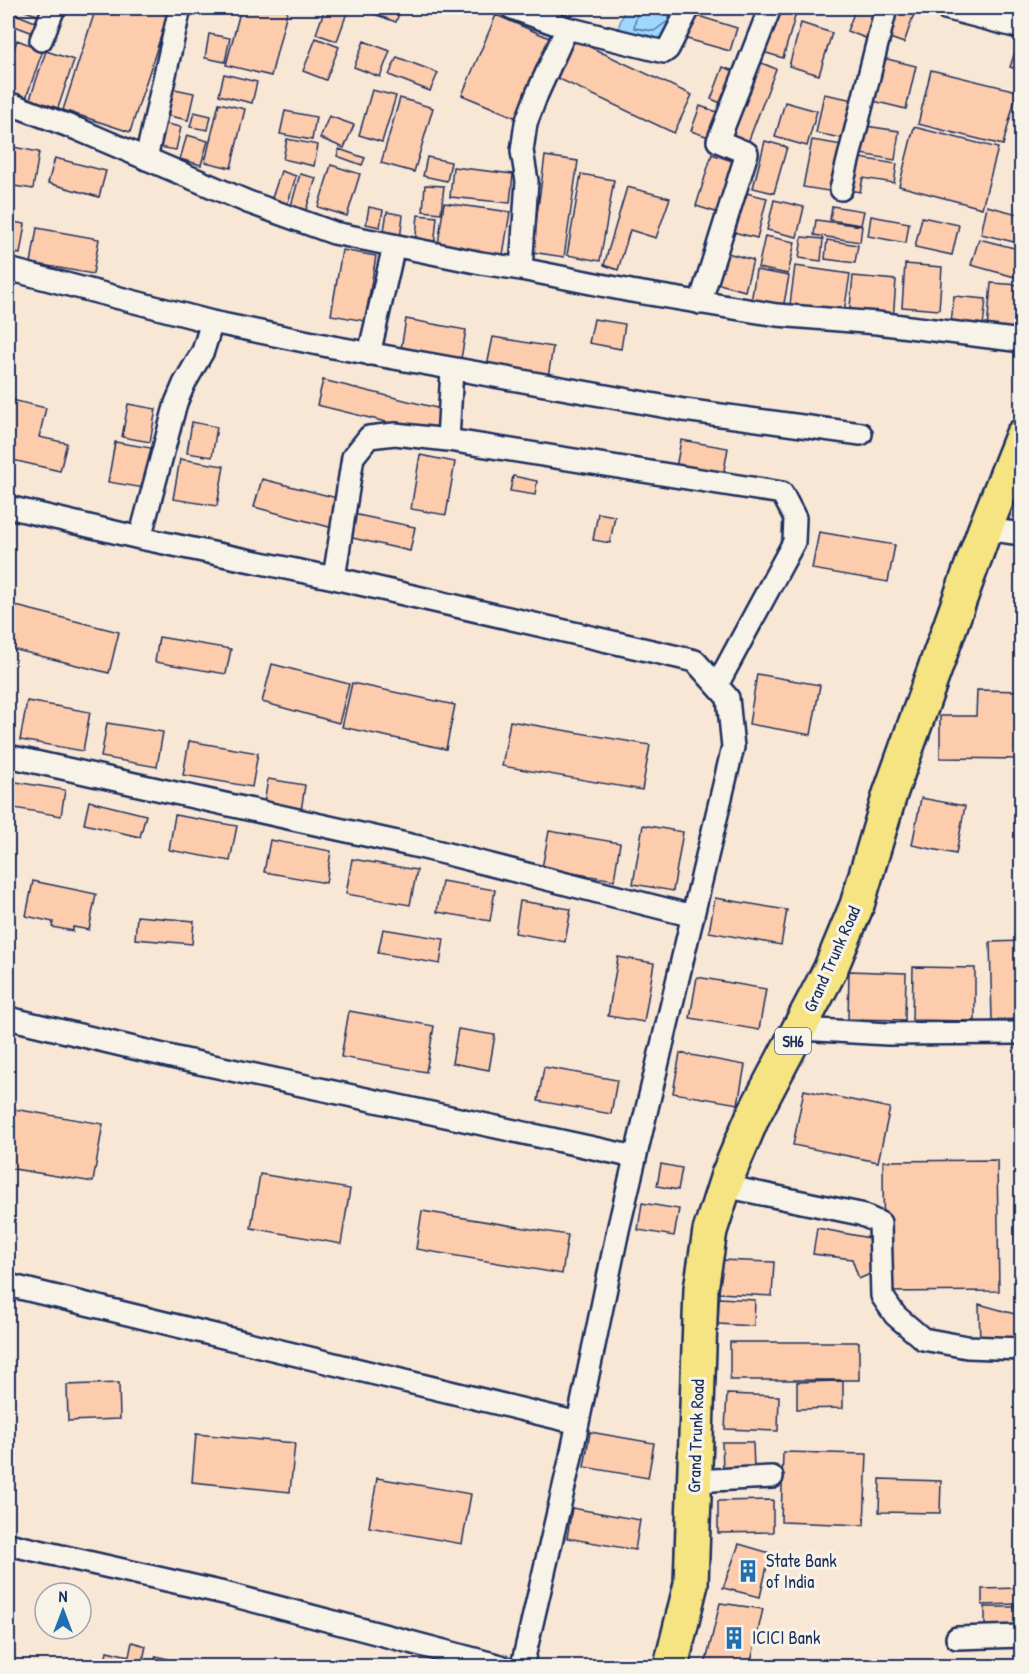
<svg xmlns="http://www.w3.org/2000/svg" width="1029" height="1674" viewBox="0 0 1029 1674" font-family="'Patrick Hand',sans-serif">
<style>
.water{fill:#9ed8ff;stroke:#6a94bf;stroke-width:1.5}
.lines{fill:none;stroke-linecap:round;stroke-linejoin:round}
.shore{stroke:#4f739e;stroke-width:1.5}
.building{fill:#fdccac;stroke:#1b2f5e;stroke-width:1.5}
.street-casing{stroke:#1b2f5e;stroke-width:26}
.primary-casing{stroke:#1b2f5e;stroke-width:38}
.street{stroke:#f7f3e8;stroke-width:21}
.primary{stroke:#f6e381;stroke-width:33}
.labels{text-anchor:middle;stroke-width:6;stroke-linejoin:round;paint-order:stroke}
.shield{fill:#f7f3e8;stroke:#5d6a87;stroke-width:1.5}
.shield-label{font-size:16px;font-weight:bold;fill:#1b2f5e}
.street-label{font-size:18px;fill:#1b2f5e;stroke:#f7f3e8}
.poi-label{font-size:18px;fill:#1b2f5e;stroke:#f7f3e8;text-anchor:start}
</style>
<rect width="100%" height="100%" fill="#f9e7d6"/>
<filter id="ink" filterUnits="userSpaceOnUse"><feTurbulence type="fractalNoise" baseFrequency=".0167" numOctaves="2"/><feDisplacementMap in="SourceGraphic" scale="12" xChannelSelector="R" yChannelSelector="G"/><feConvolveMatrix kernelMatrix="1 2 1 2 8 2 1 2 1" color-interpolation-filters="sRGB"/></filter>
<g filter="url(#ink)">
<path class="water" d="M625,8H686L659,46L614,40Z"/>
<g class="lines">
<path class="shore" d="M638,8L634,28L654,31L668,21L672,8"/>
</g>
<path class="building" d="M17,8H46L42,17Z
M96,8H170L130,132L63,110Z
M241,8H288L271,76L226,65Z
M325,8H341L348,10L337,41L316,34Z
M376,8H401L396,22L374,14Z
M520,8H572L566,24Z
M777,8L797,10L783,58L763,52Z
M856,8H879L868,39L847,31Z
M891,8H905L915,11L904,43L881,35Z
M13,13L40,24L36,34L9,24Z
M496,15L554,40L519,119L462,95Z
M695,15L737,28L730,51L687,39Z
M801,23L832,33L819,75L789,66Z
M209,34L230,38L225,62L205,58Z
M316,38L339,47L326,80L303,71Z
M573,39L692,95L674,133L555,77Z
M17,40L43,50L26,98L8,91V67Z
M1019,40L1022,41V71L1010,67Z
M364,41L390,51L380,77L354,67Z
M46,51L74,60L58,108L30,99Z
M397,57L438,73L430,91L389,75Z
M879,57L916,66L906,109L869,100Z
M757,61L776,69L747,145L730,138Z
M723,67L739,73L726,105L711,99Z
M931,70L1017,91L1003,145L918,124Z
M224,74L257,82L252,103L219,95Z
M170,88L194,93L188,120L165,115Z
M372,90L396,96L382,142L359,135Z
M824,94L854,100L846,139L816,133Z
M400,98L433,108L414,172L381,163Z
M785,102L817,111L807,146L775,137Z
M219,103L245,109L231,168L205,162Z
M700,106L723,114L715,139L691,131Z
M285,111L316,117L312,140L280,134Z
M194,112L211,116L208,130L190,127Z
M329,116L354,125L344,148L320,138Z
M162,123L181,127L176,150L158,147Z
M859,125L899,131L895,160L855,153Z
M914,127L998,148L982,208L899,186Z
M187,135L208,141L201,165L180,159Z
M287,139L318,145L314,166L283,159Z
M812,140L843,145L834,192L803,187Z
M765,141L787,147L774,193L753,188Z
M8,146L39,152L33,189L8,185Z
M339,149L365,158L362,165L337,156Z
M712,154L735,162L719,213L696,206Z
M545,156L578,161L564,257L532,252Z
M427,157L451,162L447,181L423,176Z
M854,157L897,164L894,183L863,178L860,192L848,190Z
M55,158L106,171L99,197L48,183Z
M331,165L360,174L347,216L318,207Z
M453,167L513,174L510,203L450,197Z
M281,171L296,176L287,206L271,201Z
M300,174L316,178L306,210L291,206Z
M581,174L614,180L600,261L567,255Z
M425,185L444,186L441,213L423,211Z
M627,187L670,198L656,238L630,230L618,270L604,265Z
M742,192L767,198L757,238L733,232Z
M774,200L804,207L797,237L767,230Z
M444,203L510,212L502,261L437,251Z
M832,206L864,211L861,225L830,220Z
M987,206L1022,215V244L981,234Z
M369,207L383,210L380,227L366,224Z
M387,212L403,215L400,239L383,237Z
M418,215L437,217L434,247L415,245Z
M871,216L909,223L906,243L868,236Z
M922,217L959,225L952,255L915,247Z
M816,220L862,226L860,242L814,235Z
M8,221L25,224L20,254L8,251Z
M37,228L99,239L93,274L31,263Z
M765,236L795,242L788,274L758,268Z
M802,237L823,239L821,261L799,258Z
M979,239L1022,250L1015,277L971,265Z
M827,240L858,245L855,263L825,259Z
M342,250L376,256L365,321L331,315Z
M720,251L753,260L745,291L712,282Z
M905,264L942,267L939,310L902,307Z
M795,266L850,274L843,319L789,312Z
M756,270L789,276L783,309L751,303Z
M853,276L896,280L893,321L849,317Z
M991,283L1022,285V333L987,330Z
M954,296L986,299L983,327L951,323Z
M406,319L466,330L461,359L401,349Z
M594,319L625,324L621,349L589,343Z
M493,337L553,347L548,377L487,366Z
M323,380L441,409L435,434L317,405Z
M12,400L46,408L39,437L67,443L60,471L8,459V418Z
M128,404L156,409L150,442L122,437Z
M192,422L217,427L212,457L187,453Z
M681,440L728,448L723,476L676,468Z
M115,442L151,448L144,488L108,482Z
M420,455L455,462L446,515L411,509Z
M180,459L224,466L217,506L173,499Z
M513,476L537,481L535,495L510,491Z
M262,479L341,499L333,528L254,507Z
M598,513L615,516L610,543L593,540Z
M353,514L415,527L410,551L348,537Z
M819,532L895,545L888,582L812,569Z
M8,604L119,632L109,673L8,648Z
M159,637L231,649L226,674L155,662Z
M272,664L349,684L339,723L262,702Z
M757,674L820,685L811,735L749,724Z
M352,683L455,705L446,749L342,727Z
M977,690L1022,691V759L940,758V716H976Z
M27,701L90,712L83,751L20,740Z
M510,721L650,745L642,790L502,766Z
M107,723L163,732L157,767L101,757Z
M189,741L258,753L252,787L183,775Z
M268,779L305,785L301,811L264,804Z
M10,781L65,790L61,816L8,807Z
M921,798L965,806L956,854L912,845Z
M89,801L146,815L140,837L84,824Z
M175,815L237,826L230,861L169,850Z
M643,825L683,832L673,891L633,884Z
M549,831L620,843L614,880L542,868Z
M270,840L331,851L326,883L264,872Z
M352,859L417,870L410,905L346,894Z
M33,881L96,894L89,930L73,927V931L52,927L53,922L26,916Z
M442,881L495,890L490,921L437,912Z
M715,898L787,910L781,945L709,932Z
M520,901L571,909L565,942L515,933Z
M137,916L194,921L192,944L135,939Z
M383,929L444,939L440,964L378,953Z
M1022,941V1019L992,1020L990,942Z
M618,957L654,963L644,1022L608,1016Z
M913,967L975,968V1021L912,1020Z
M849,971L906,973L905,1020L848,1019Z
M697,977L766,989L759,1030L690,1018Z
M349,1011L434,1026L426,1072L341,1057Z
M458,1029L495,1035L489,1070L452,1063Z
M680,1053L745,1065L738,1104L673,1093Z
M544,1067L617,1080L611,1114L538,1101Z
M804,1090L890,1108L878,1162L793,1145Z
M8,1108L103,1124L93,1182L8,1168Z
M997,1160L999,1291L884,1292L883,1161Z
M661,1164L682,1168L678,1190L657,1186Z
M260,1174L350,1189L341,1244L251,1228Z
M642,1203L679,1209L674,1236L638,1230Z
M422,1211L568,1235L562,1274L416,1249Z
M817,1228L869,1238L879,1270L859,1279L852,1259L813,1254Z
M720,1260L774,1262L772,1296L719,1293Z
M719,1298L755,1300L754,1326L718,1324Z
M979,1304L1022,1316V1343L980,1344Z
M730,1342H859V1380H730Z
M843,1381V1408L797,1409V1382Z
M119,1383L120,1419L68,1421L67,1385Z
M727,1394L779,1396L778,1431L725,1429Z
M590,1432L654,1443L648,1478L584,1467Z
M196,1434L295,1443L290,1492L192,1482Z
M722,1442H753L754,1469H723Z
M783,1452L867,1454L864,1525L781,1522Z
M377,1478L471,1494L462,1544L369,1527Z
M880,1479L941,1481L940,1513L879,1512Z
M773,1500V1532L718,1533V1501Z
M572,1508L640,1520L635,1550L567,1538Z
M739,1544L770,1553L760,1597L723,1588Z
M1019,1588V1604L982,1605V1589Z
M720,1603L763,1609L750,1666H705Z
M985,1607H1022V1625H985Z
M132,1642L146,1646L143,1660L154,1662L156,1656L168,1659L166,1665L172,1666H104L107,1651L129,1656Z"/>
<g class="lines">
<g class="street-casing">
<path id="street" d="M512,8L567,28L664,52L668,49L689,8
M945,8L1022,28
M41,40L54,8
M8,103L77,129L248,202L334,233L481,263L521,269L631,291L777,315L877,323L1022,341
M146,159L180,8
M841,189L886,8
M8,269L212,322L333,347L684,410L861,434
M521,269L527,181L522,151L526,123L537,94L567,28
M700,303L747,153L718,141L770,8
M369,354L394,246
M448,440L452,369
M8,507L140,538L334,578L695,661L728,698L733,747L618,1230L570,1461L522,1666
M985,529L1022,534
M140,538L176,403L184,384L203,351L212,322
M334,578L353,457L369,437L395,434L448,440L782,493L795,518L794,542L717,685
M8,756L424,848L693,916
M8,1018L176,1058L635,1157
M800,1029L888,1034L1022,1033
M724,1186L860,1214L880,1223L882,1296L895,1315L923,1339L967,1347L1022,1349
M8,1285L578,1423
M694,1481L772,1477
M8,1544L224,1593L501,1666
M957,1638L1022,1636"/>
</g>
<g class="primary-casing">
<path id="primary" d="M671,1666L691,1584L701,1289L710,1231L728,1175L753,1116L830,970L857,905L890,794L985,529L1022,436"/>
</g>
<use href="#street" class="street"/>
<use href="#primary" class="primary"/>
</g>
</g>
<defs>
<g id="building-bare" transform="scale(1.8)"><path d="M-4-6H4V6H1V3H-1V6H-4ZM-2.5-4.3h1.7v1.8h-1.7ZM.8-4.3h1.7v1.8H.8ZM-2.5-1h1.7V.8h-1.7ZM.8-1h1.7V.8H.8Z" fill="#1f6fb2" stroke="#f7f3e8" stroke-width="2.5" paint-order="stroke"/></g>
</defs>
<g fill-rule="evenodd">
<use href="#building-bare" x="748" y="1571"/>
<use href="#building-bare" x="734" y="1638"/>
</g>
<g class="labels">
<rect class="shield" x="775" y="1028" width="36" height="26" rx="4.5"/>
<g class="shield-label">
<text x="793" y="1047">SH6</text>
</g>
<g class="street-label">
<text transform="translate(832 959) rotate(-66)" y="6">Grand Trunk Road</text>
<text transform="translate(696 1436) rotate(-88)" y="6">Grand Trunk Road</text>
</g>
<g class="poi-label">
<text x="766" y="1567">State Bank<tspan x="766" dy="21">of India</tspan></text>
<text x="752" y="1644">ICICI Bank</text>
</g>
</g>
<rect width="1029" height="1674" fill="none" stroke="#f7f3e8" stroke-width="30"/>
<rect x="15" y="15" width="999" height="1644" fill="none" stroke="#1b2f5e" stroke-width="2" filter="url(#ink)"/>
<g transform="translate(63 1611)"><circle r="28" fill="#f7f3e8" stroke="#9fa5b1" stroke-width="1.5"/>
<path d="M0-4.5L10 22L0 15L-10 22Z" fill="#1f6fb2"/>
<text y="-9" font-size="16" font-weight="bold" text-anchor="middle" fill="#1b2f5e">N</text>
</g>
</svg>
